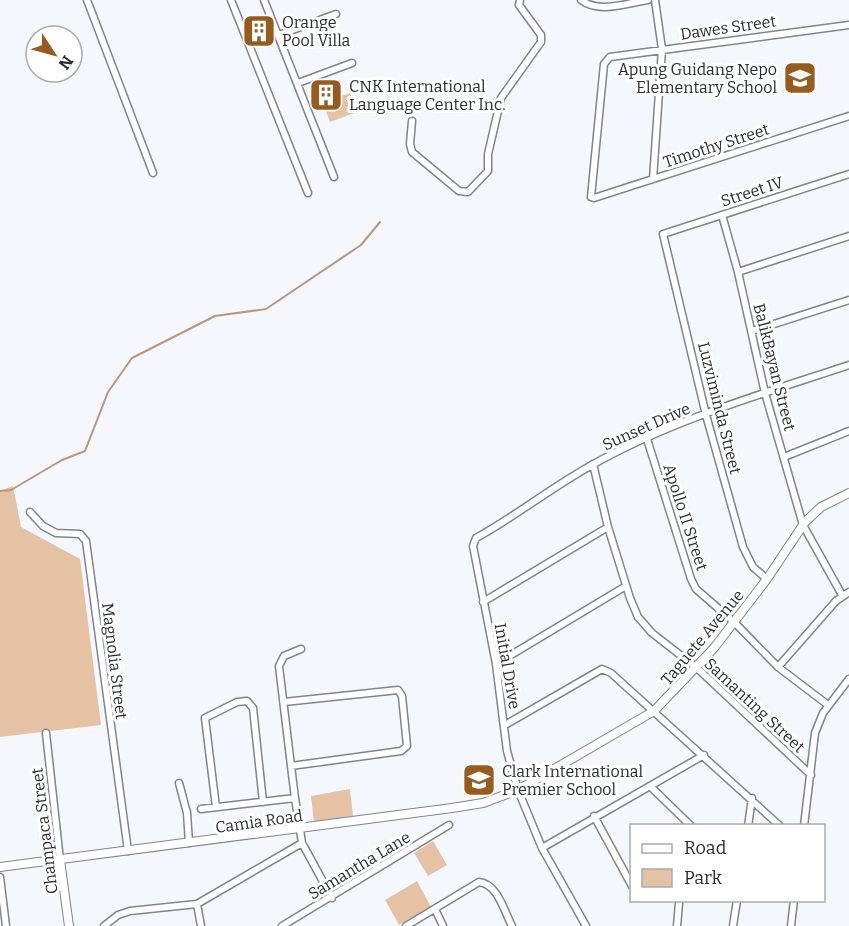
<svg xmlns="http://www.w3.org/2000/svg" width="849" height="926" viewBox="0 0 849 926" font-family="Bitter,serif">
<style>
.green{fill:#e6c2a5}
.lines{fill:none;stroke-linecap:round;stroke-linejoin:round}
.stream{stroke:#bc9677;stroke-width:2}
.minor-casing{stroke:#7f858d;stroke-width:9}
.tertiary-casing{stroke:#7f858d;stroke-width:10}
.minor{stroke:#fff;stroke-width:6}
.tertiary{stroke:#fff;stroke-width:8}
.labels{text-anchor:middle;stroke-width:6;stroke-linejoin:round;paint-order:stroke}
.poi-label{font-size:16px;fill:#2b2e31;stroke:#fff;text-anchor:start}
.street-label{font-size:16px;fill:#2b2e31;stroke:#fff}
</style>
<rect width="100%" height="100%" fill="#f4f8fe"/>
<path class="green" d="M350,93L357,112L330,122L323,103Z
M13,486L21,527L80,559L101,725L0,737V491Z
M350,789L353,816L314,822L311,796Z
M433,841L447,865L428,876L414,853Z
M417,881L431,907L399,925L385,900Z"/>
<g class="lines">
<path class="stream" d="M0,491L11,490L62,460L85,451L108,392L132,358L215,316L266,309L361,245L380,222"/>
<g class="minor-casing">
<path id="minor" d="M87,0L153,173
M231,0L308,193
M264,0L334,177
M581,0C599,14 627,3 648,0
M849,25L610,57L604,64L591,197L594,198L849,116
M279,35L336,14
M298,83L352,63
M412,121L410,144L412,152L459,191L468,192L488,171V154L501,98L541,42V35L519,5L520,0
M653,179L662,49L655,0
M722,215L738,272L765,393L803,525L842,595
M738,272L849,236
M752,331L849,300
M647,439L691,579L696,589L734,622L778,667L828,705
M784,457L849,431
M593,464L608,527L630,598L638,617L652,633L697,668L811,775
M30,512L43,526L56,533L80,534L86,541L128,851
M767,579L753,567L743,547L706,415L663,234L849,174
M483,602L608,527
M496,664L626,586
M778,667L836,601L849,592
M284,702L398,690L402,696L407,746L401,751L291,766L279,666L284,656L301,649
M505,725L602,669L611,673L780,826
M46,733L60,860
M179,783L187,813L189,843
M650,786L691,826
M295,798L302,843
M216,807L205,718L237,702L247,701L253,708L263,802
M201,809L295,798L291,766
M594,816L632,886
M748,826L752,798
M804,826L815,733L823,713L849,679
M542,848L704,755
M0,877L6,926
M197,904L201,926
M435,909L443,926
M104,926L118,915L130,911L197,904L302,843L332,898
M282,926L449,825
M406,926L479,882C498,884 504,911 512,926
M586,926L542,848L518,790L507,751L496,664L473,546L476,538C516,516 552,487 592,465C669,421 765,393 849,365
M677,926L679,903
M733,926L737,900
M791,926L794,900"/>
</g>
<g class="tertiary-casing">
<path id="tertiary" d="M60,860L69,926
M0,867L452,808L483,803L518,790L654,711L714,648L767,579L805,522L821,507L849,493"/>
</g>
<use href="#minor" class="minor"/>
<use href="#tertiary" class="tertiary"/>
</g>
<defs>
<g id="building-square" transform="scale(1.725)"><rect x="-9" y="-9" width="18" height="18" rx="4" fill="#985b1e" stroke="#fff"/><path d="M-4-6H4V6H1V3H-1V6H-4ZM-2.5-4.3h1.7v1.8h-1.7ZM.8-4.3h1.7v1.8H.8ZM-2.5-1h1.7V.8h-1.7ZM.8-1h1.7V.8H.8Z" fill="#fff"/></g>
<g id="school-square" transform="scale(1.725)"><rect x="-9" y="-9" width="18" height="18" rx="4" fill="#985b1e" stroke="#fff"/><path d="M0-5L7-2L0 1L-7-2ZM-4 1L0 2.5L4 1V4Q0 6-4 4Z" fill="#fff"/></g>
<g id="university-square" transform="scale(1.725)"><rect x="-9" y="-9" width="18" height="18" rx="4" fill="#985b1e" stroke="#fff"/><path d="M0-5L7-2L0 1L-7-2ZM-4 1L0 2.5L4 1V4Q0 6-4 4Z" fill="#fff"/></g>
</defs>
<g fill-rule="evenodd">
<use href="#building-square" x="259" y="31"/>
<use href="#school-square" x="800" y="78"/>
<use href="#building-square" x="326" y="95"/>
<use href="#university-square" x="479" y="780"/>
</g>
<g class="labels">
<g class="poi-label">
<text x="282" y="28">Orange<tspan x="282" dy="18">Pool Villa</tspan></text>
<text x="777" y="75" text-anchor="end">Apung Guidang Nepo<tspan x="777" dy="18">Elementary School</tspan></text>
<text x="349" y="92">CNK International<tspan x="349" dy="18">Language Center Inc.</tspan></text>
<text x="502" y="777">Clark International<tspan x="502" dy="18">Premier School</tspan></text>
</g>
<g class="street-label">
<text transform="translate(728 27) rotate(-8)" y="6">Dawes Street</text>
<text transform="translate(716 145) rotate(-18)" y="6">Timothy Street</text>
<text transform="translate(752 191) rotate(-18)" y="6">Street IV</text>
<text transform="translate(775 367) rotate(76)" y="6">BalikBayan Street</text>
<text transform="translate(720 408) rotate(76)" y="6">Luzviminda Street</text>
<text transform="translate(646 426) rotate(-24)" y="6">Sunset Drive</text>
<text transform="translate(686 517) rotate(72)" y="6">Apollo II Street</text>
<text transform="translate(702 637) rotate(-50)" y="6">Taguete Avenue</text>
<text transform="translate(115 661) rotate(83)" y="6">Magnolia Street</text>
<text transform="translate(508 666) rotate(80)" y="6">Initial Drive</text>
<text transform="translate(755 705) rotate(43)" y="6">Samanting Street</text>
<text transform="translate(259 821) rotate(-8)" y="6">Camia Road</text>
<text transform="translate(44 831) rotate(-97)" y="6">Champaca Street</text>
<text transform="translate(359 865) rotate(-31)" y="6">Samantha Lane</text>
</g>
</g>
<rect x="630" y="824" width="195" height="78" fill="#ffffff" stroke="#aaabad" stroke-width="1.5"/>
<rect x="642" y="844" width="30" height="9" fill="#ffffff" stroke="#aaabad" stroke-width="1.5"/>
<text x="684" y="854" font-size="18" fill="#2b2e31">Road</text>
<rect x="642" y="869" width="30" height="18" fill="#e6c2a5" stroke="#aaabad" stroke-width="1.5"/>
<text x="684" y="884" font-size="18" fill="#2b2e31">Park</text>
<g transform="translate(54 54) rotate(126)"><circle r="28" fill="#ffffff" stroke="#aaabad" stroke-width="1.5"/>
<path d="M0-4.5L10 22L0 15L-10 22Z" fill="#985b1e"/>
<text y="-9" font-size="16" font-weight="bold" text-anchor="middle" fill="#2b2e31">N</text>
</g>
</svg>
